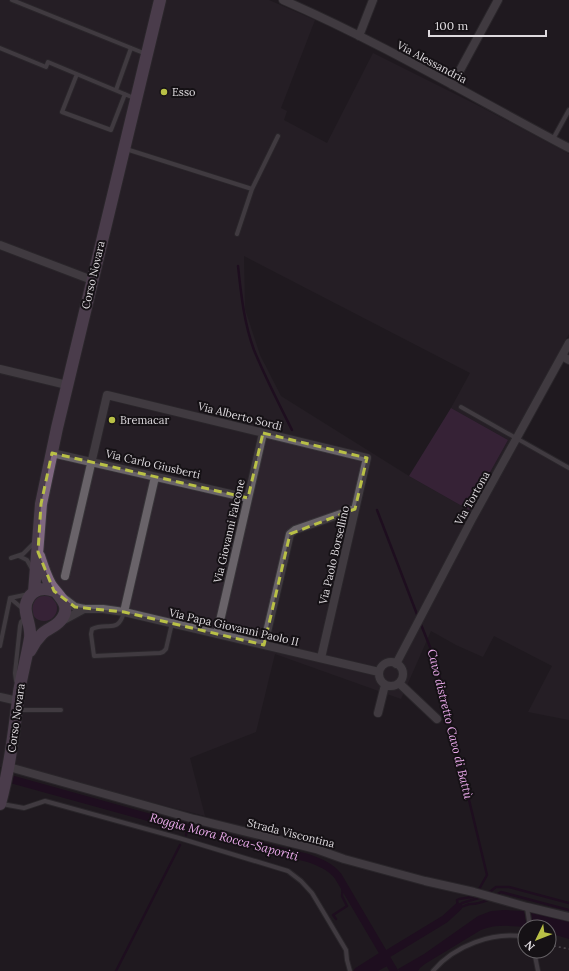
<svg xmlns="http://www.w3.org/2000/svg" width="569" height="971" viewBox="0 0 569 971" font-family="Lora,serif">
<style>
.built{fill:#2d242d;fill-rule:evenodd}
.green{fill:#522e53}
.water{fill:#1d001f}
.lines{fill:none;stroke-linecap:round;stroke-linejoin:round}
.stream{stroke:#1d001f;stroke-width:2.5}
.canal{stroke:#1d001f;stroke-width:8}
.lane-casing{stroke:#373438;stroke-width:6}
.street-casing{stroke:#373438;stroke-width:10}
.secondary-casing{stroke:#373438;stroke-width:14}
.path{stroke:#878387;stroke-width:1.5;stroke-dasharray:2 3;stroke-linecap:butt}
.lane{stroke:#696369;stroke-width:4}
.street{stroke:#696369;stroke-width:8}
.secondary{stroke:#7f6780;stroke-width:12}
.marked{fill:none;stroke:#b9c046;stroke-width:3;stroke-dasharray:8 5;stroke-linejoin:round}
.poi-dot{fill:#b9c046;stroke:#151115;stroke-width:1.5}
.labels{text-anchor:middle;stroke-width:4;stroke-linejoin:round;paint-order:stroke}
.street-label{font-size:11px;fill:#dedade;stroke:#151115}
.poi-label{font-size:11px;fill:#dedade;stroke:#151115;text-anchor:start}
.water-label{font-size:12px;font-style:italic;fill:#ecabed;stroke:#151115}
</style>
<rect width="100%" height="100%" fill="#1f1a1f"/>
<path class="built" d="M0,0H269L315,20L281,108L287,111L284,120L327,143L373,53L483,108L569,154V334L514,435L569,465V720L528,712L552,666L494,636L483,657L456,645L431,631L401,699L275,654L256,732L190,758L205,816L54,777L24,767H0ZM244,256L470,373L451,408L508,440L469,510L409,476L281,396L260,355L245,309Z"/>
<path class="green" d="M451,408L508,440L469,510L409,476Z
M31 608a13 13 0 1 1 26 0a13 13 0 1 1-26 0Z"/>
<path class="water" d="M504,910L524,911L527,927C511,926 496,924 481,930L425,964L420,968L418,971H399L398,969L424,954L478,916L491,911Z
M531,912L569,919V939L549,933V927H533Z"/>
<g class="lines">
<path class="stream" d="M238,266C241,294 244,323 254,350C265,377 279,404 292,430
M377,510L418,617
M420,622L436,662L487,875L478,891
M186,835L187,828
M487,894L496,887H509L569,903
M496,895L501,892L569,910
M459,906L462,903L482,897
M458,907L457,900L459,899L472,897L475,895
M459,907C464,907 467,904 471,904C479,904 483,902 490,899
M336,919L333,915L347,906L342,896L343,884
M365,970L366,971
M116,971L180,845"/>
<path class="canal" d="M0,776L187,828L308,858C319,862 330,866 338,876L394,971
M389,953L445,919L458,907
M358,971L380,957
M370,971L388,961"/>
<g class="lane-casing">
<path id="lane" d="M12,0L146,54
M0,48L46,67L48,62L134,98
M77,74L62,112L111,130L125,94
M116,90L131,48
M553,139L569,110
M126,149L252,189L237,234
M252,189L278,136
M461,407L569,468
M19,556L27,560L32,569
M11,558L23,554L35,542
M10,598L23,609
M10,598L29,594
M124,612C118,635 107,621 92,629L91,634L94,656L160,653L163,652L166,649L172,623
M0,646L10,598
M16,681L15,673L20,626L21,622L25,618
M18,710H61
M2,804L24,808L45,801L179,838L288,871L301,881L312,893L321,908L346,950L347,960L350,971
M527,908L530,927
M534,951L538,971
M433,971C454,946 493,931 525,937"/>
</g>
<g class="street-casing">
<path id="street" d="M283,0C382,43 474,98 569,148
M359,36L373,0
M452,85L498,0
M0,245L92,280
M562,356L569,360
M0,369L67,385
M52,453L248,498
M65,576L107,395L367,458L321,658
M62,597L75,607L84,609H103L124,612L379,672
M124,612L155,477
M62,621L84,609
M217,634L263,433
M264,645L290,534L295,530L355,509
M379 674a12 12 0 1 1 24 0a12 12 0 1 1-24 0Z
M396,664L472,519L569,343
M399,683L437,719
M0,697L18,701
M378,713L385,685
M9,767L194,819L316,849L344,859L425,881L474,892L527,907L569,917"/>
</g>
<g class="secondary-casing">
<path id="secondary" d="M34,592L41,504L57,428L160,0
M30,651C33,645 37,639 42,634C47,629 55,627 60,621C74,605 57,596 50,584C45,575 42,565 39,556
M0,804C10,767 14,730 19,692C22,674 27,656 30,638C32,624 21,611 28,599C33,589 44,587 54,591"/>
</g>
<path class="path" d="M549,945L569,949"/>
<use href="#lane" class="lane"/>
<use href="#street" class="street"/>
<use href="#secondary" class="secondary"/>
</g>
<path d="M0 0H569V971H0ZM263,433L367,458L355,509L290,534L264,645L124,612L75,607L54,591L38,552L41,504L52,453L248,498Z" fill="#1f1a1f" fill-opacity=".55" fill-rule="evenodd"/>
<path class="marked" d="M263,433L367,458L355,509L290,534L264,645L124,612L75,607L54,591L38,552L41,504L52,453L248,498Z"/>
<g class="poi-dot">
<circle cx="164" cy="92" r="4"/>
<circle cx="112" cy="420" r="4"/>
</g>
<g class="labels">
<g class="street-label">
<text transform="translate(432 62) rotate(28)" y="4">Via Alessandria</text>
<text transform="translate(93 275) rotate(-77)" y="4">Corso Novara</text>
<text transform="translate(240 416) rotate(14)" y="4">Via Alberto Sordi</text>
<text transform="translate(153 464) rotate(13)" y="4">Via Carlo Giusberti</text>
<text transform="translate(472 498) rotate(-61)" y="4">Via Tortona</text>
<text transform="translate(229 531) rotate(-77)" y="4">Via Giovanni Falcone</text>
<text transform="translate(334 555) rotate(-77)" y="4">Via Paolo Borsellino</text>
<text transform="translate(234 627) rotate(13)" y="4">Via Papa Giovanni Paolo II</text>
<text transform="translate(16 718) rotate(-82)" y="4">Corso Novara</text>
<text transform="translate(291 833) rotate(14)" y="4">Strada Viscontina</text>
</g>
<g class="poi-label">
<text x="172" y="96">Esso</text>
<text x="120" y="424">Bremacar</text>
</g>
<g class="water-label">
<text transform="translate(450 724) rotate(76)" y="4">Cavo distretto Cavo di Battù</text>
<text transform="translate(224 837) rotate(15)" y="4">Roggia Mora Rocca-Saporiti</text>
</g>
</g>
<g transform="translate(537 939) rotate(227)"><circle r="19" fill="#151115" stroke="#656165"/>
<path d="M0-3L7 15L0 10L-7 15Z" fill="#b9c046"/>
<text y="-6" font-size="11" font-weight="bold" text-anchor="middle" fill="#dedade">N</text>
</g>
<path d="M429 30v6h117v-6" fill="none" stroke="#dedade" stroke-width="2"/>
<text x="435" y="30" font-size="12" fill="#dedade" stroke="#151115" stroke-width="3" paint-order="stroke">100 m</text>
</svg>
